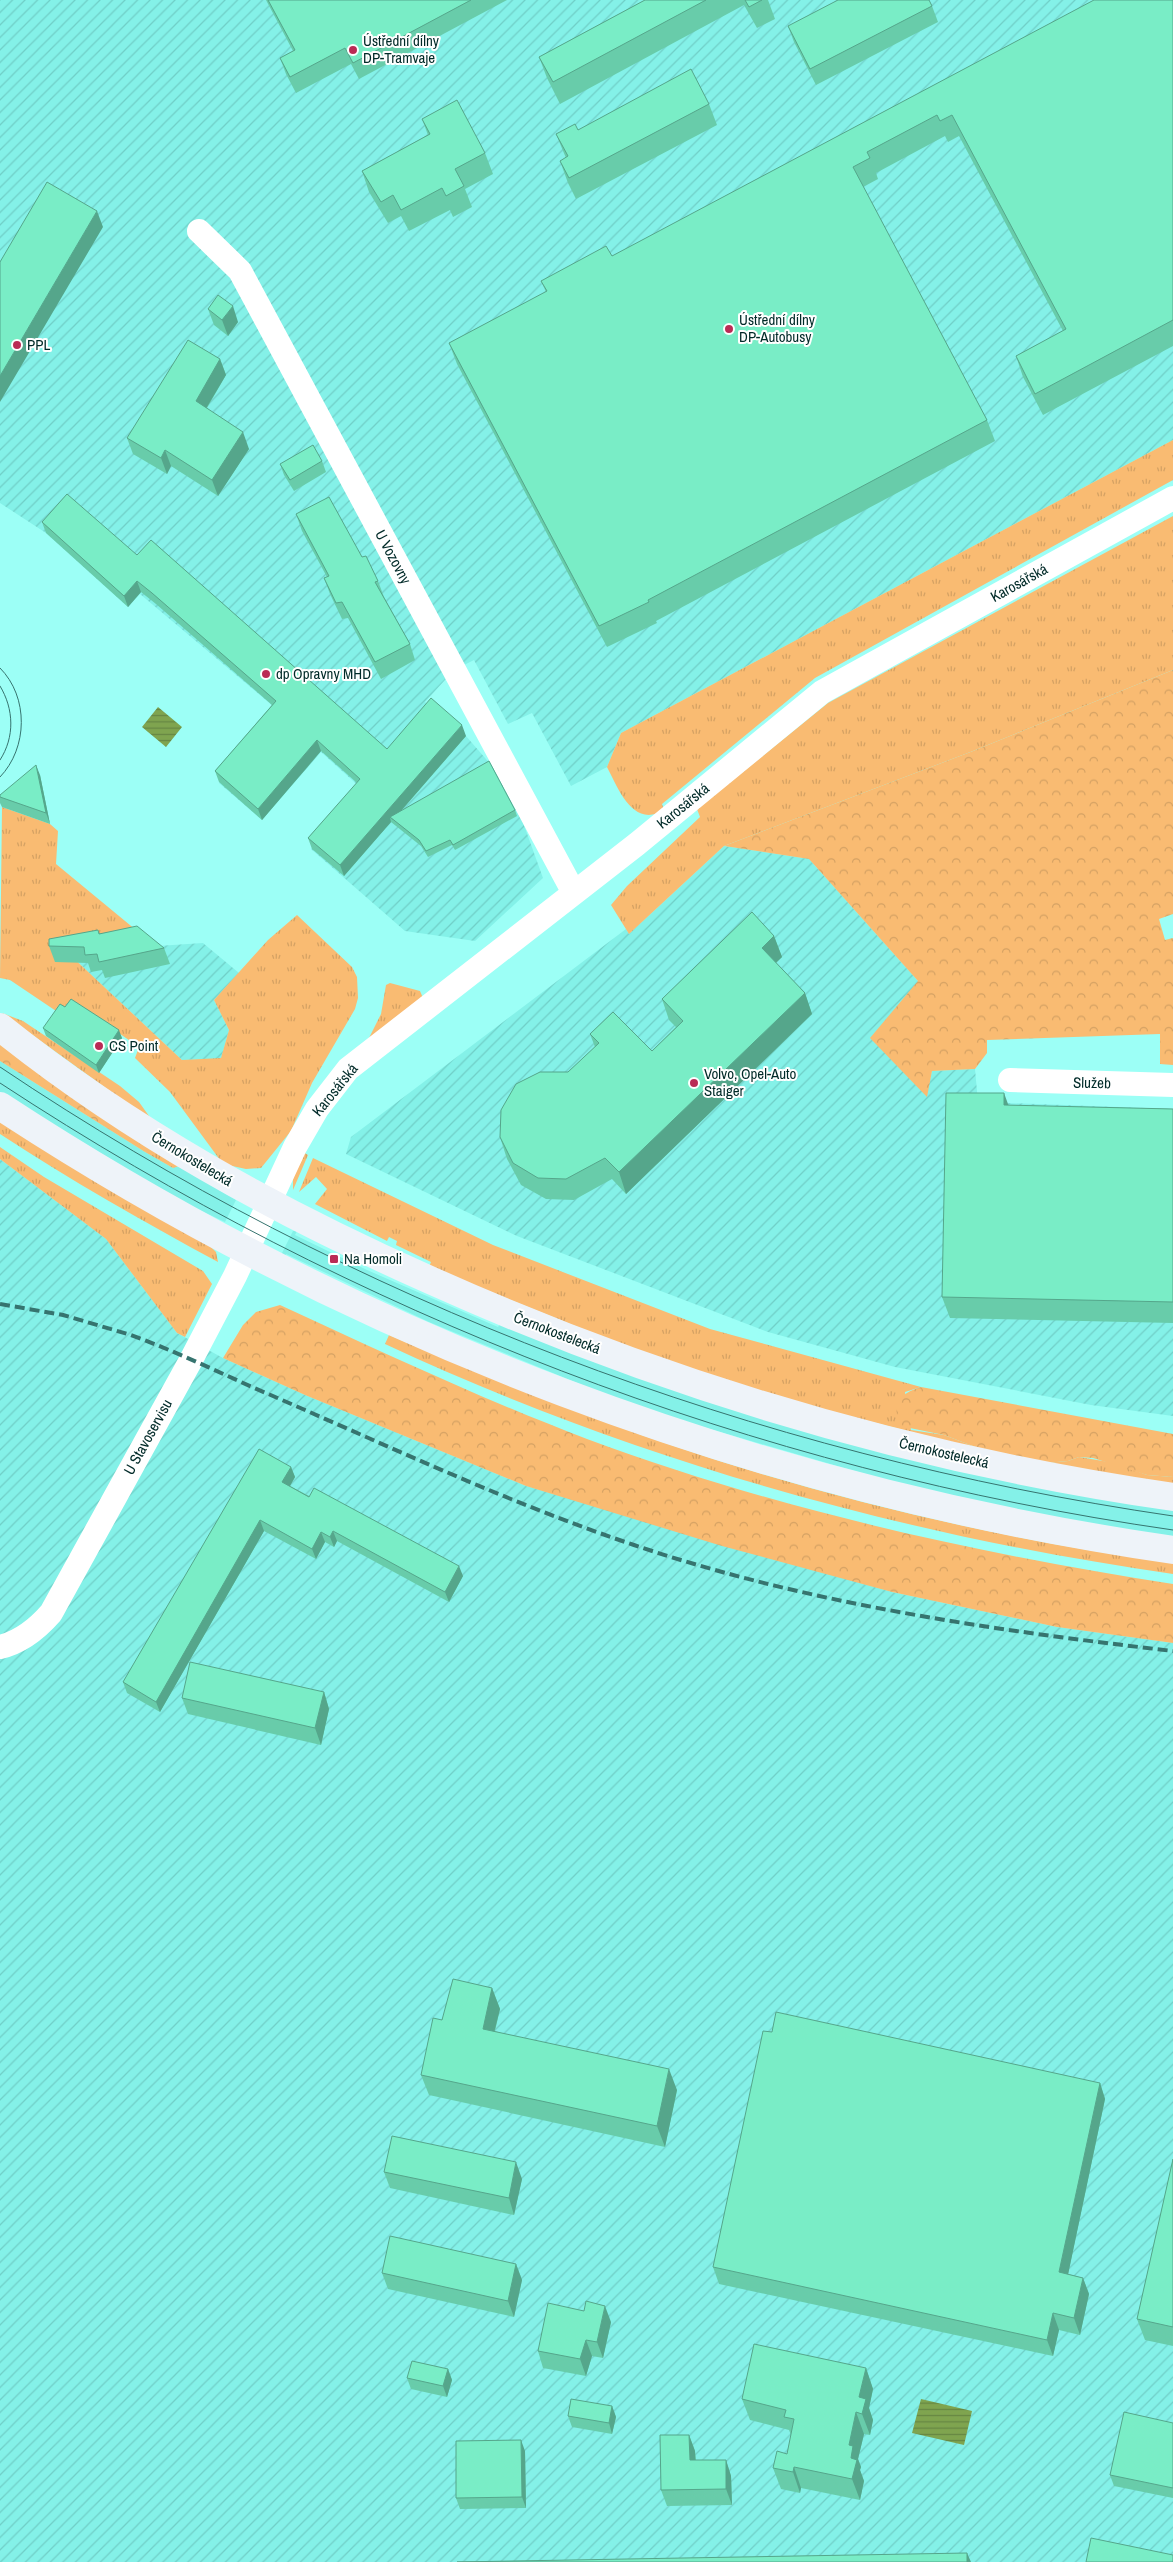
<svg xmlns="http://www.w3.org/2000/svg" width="1173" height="2562" viewBox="0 0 1173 2562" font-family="'Archivo Narrow',sans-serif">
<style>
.built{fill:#84f1e8}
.industrial{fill:url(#industrial-furrows)}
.grass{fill:url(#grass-tufts)}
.forest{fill:url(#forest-crowns)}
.water{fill:url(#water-rules)}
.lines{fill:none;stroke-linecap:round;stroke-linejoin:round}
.street{stroke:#fff;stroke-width:24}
.secondary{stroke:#eef3f9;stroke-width:28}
.tram{stroke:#36746f;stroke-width:1}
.rail{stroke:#36746f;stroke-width:4;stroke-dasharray:10 5;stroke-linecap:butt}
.wall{fill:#68ccaa}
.shaded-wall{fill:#55a68b}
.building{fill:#79edc6;stroke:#55a68b}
.poi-dot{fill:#ba2b55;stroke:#fff;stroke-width:2}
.labels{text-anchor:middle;stroke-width:4;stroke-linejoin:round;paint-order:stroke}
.poi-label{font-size:15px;fill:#002a28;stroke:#fff;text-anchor:start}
.street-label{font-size:15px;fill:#002a28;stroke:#fff}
</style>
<defs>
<pattern id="industrial-furrows" width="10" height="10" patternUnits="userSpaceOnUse" patternTransform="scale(1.25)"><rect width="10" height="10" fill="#84f1e8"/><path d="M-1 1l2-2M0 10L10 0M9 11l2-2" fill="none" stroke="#70cfc7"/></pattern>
<pattern id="grass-tufts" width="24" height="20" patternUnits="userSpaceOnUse" patternTransform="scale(1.25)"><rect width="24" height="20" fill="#f9bb72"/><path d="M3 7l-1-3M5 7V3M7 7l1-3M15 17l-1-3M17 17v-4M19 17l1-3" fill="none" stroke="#d4a163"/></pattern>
<pattern id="forest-crowns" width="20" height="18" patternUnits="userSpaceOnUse" patternTransform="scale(1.25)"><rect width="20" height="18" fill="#f9bb72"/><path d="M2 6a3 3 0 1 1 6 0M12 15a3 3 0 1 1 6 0" fill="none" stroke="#d4a163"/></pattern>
<pattern id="water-rules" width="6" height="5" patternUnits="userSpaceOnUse" patternTransform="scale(1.25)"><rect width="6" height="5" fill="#7fa44f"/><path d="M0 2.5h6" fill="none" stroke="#668642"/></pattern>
</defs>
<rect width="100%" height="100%" fill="#9cfff6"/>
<path class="built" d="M0,1061L145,1152L173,1168L179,1166L236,1200L225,1222L178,1200L0,1092Z
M293,1231H297L295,1235L367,1270L498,1327L500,1324L1173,1508V1538L1091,1525L930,1493L638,1408L429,1322L286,1254L284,1258L282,1253Z"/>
<path class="industrial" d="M0,0H1173V440L621,733L607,767L571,786L532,713L508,724L474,660L454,670L425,702L466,736L492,766L520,814L543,878L475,941L405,931L311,849L362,789L321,752L262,820L219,783L280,712L140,594L128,607L46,533L0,503Z
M724,846L809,859L918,981L926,1096L932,1071L975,1069L978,1102L1173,1109V1416L1091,1405L895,1367L768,1332L517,1236L346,1154L351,1137L626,929L629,934Z
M203,943L239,973L214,1000L229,1030L221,1059L182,1060L67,952Z
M0,1159L106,1239L177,1333L223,1358L305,1395L526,1486L892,1592L1057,1627L1173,1643V2562H0Z"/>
<path class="grass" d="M1173,440V480L815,678L662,804L664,810C633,829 618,788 607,767L621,733Z
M1173,516V670L973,751L724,846L629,934L611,905L627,886L700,817L697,809L828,703Z
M2,807L50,824L58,831L56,864L142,935L67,952L182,1060L221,1058L229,1030L214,1000L268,940L297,915L352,967L357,977L358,998L355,1009L312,1083L291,1131L261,1168L246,1169L223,1164L170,1092L135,1058L139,1047L71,1000L59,1013L10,980L0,978Z
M390,983L420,991L423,998L368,1040L381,1014L386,985Z
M2,1013L23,1021L120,1086L139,1102L154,1123Z
M0,1120L77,1170L209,1245L216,1252L218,1262C144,1222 70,1180 0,1134Z
M0,1147L44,1177L203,1271L212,1284L185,1337L177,1333L106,1239L0,1159Z
M150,1149L179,1166L173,1168L145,1152Z
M303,1152L308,1155L293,1190V1179Z
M313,1158L493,1245L710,1329L921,1387L905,1392L911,1430L944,1435L986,1451L809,1406L647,1355L429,1267L431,1262L396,1245L397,1241L389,1237L387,1241L315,1204L327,1189L316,1177L299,1192Z
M389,1335C460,1365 531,1395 603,1421C787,1489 979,1536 1173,1563V1574C901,1535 634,1460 385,1344Z
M1079,1457L1115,1463L1147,1475L1173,1477V1485L1046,1463L1068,1461Z"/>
<path class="forest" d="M1173,670V914L1159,919L1165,940L1173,938V1065L1160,1064V1034L987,1040V1053L975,1069L932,1071L927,1097L870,1038L918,981L809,859L724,846L973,751Z
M0,1042L150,1149L149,1151L145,1152L0,1061Z
M280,1305C382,1352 482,1399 587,1439C776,1509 974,1553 1173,1584V1643L1057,1627L892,1592L722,1546L526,1486L305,1395L223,1358L243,1325L256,1312Z
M921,1387L1173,1434V1477L1147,1475L1093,1458L1079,1457L1068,1461L1046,1463L986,1451L944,1435L900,1426C891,1403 899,1394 921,1387Z"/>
<path class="water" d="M158,707L182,727L166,747L142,727Z
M921,2399L972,2411L964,2445L912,2433Z"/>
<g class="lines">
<path class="street" d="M199,231L240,271L574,893
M1010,1080L1173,1085
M0,1647C21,1642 37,1629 51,1613L191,1360L235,1276L295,1147L317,1109L348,1069L637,844L822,692L1173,498"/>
<path class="secondary" d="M0,1027C131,1132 277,1212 430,1280C666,1386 917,1460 1173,1497
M0,1106C354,1338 755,1489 1173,1550"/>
<path class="tram" d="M0,668C29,697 28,748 0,777
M0,686C14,709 15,737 0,760
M0,1067C351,1303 755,1455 1173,1516
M0,1083C353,1315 754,1470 1173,1530"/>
<path class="rail" d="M0,1304L63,1315L131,1335C172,1350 212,1369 252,1387C378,1441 503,1501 634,1545C808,1604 991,1630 1173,1651"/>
</g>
<path class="wall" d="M266,0H507L359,79L351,64L296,93L286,74L280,58L293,51Z
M645,0H768L775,19L757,28L744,5L560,104L547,78L539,57Z
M1173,0V346L1043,415L1023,377L1016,356L1063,331L959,136L948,142L945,136L876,173L878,179L863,187L987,420L995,441L656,621L657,623L607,647L457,364L449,343L546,292L541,281L612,256Z
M932,6L938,22L816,85L794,42L788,26Z
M709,104L717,125L576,199L568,183L560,161L566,158L556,134Z
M422,119L485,153L493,174L465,189L472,207L453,217L450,210L409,231L401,216L388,223L369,192L362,171L428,135Z
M208,309L238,322L228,336L214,325Z
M220,359L226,375L207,408L249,449L218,496L171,466L167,474L133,454L127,438Z
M322,461L326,472L294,491L284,475L280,464Z
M296,514L362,557L378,581L384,597L410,644L415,660L381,679L348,618L342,619L330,594L324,578L327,577L302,531Z
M42,522L137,555L387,749L466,736L401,811L515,810L517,816L455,850L452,845L428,857L421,846L391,822L344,876L312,849L308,838L357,783L321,751L262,820L219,782L215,771L272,705L156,604L141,592L128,607L46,533Z
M40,775L50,824L2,807L0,803V795Z
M100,933L164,948L170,964L105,978L102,970L91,972L88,963L55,962L49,946Z
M774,936L782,957L776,963L805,993L812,1014L626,1194L612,1179L574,1200L546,1199L521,1185L507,1159L500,1137L595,1047L590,1034L652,1051L676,1027L669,1020L662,999Z
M43,1028L122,1038L99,1073L46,1036Z
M1008,1105L1173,1109V1323L950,1318L942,1297Z
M291,1467L295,1477L290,1486L463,1576L449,1602L337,1541L334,1547L325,1542L316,1559L264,1531L160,1712L127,1693L123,1682Z
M324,1692L329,1709L321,1745L188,1714L182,1698Z
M492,1988L500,2009L495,2031L677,2090L665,2147L429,2095L421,2075L442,2020Z
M1100,2083L1105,2099L1068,2274L1083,2278L1089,2294L1080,2335L1059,2330L1053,2356L719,2284L713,2267Z
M1173,2159V2346L1145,2340L1137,2319Z
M384,2172L522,2179L514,2215L390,2188Z
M516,2264L522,2280L514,2317L388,2289L382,2273Z
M611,2322L603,2358L592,2356L586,2376L543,2368L538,2351Z
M866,2368L873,2389L869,2408L873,2420L870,2435L864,2434L858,2459L861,2467L860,2470L864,2481L860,2500L801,2488L800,2493L781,2489L773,2468L787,2454L791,2435L789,2430L750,2420L742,2399Z
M448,2369L452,2380L447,2397L411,2389L407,2378Z
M612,2406L616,2417L612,2434L572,2427L568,2416Z
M1173,2423V2498L1114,2486L1110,2475Z
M689,2435L695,2451L696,2460H726L731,2476L732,2505L667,2506L661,2490Z
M525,2451L526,2508L460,2509L456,2498Z"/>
<path class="shaded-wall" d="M97,211L103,227L0,402V376Z
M233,306L238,322L228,336L222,320Z
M220,359L226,375L201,417L196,401Z
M243,432L249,449L218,496L212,480Z
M165,450L171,466L167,474L161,458Z
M137,581L141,592L128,607L124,596Z
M462,725L466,736L393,820L390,817L391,822L344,876L340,865Z
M317,740L321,751L262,820L258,809Z
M36,765L40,775L50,824L46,813Z
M774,936L782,957L769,969L762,948Z
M805,993L812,1014L626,1194L619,1172Z
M119,1030L122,1038L99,1073L96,1065Z
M1004,1093L1012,1115L1004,1105Z
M291,1467L295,1477L286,1493L282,1482Z
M260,1520L264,1531L160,1712L156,1702Z
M333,1531L337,1541L334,1547L330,1537Z
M321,1532L325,1542L316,1559L312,1549Z
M459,1566L463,1576L449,1602L445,1592Z
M324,1692L329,1709L321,1745L315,1728Z
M492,1988L500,2009L490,2049L483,2029Z
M669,2069L677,2090L665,2147L657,2126Z
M1100,2083L1105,2099L1065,2289L1059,2272Z
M516,2162L522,2179L514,2215L509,2198Z
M516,2264L522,2280L514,2317L508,2301Z
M1083,2278L1089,2294L1080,2335L1074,2318Z
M605,2306L611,2322L603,2358L597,2342Z
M1053,2313L1059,2330L1053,2356L1047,2340Z
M586,2340L592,2356L586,2376L580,2359Z
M866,2368L873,2389L869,2408L873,2420L870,2435L862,2414L859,2397Z
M448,2369L452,2380L447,2397L443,2386Z
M612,2406L616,2417L612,2434L609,2423Z
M856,2412L864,2434L858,2459L861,2467L860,2470L864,2481L860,2500L852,2479L849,2445Z
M689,2435L695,2451L696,2477L690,2460Z
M521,2440L525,2451L526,2508L522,2497Z
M726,2460L731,2476L732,2505L726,2489Z
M794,2467L801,2488L800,2493L793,2472Z
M967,2553L971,2562H967Z"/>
<path class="building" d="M268,0H471L353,63L345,48L290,77L280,58L295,50Z
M645,0H706L553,82L539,57Z
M745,0H762L749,7Z
M838,0H929L932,6L810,69L788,26Z
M1094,0H1173V320L1035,394L1016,356L1066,329L952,115L940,121L937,115L867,152L870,158L853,167L987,420L648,600L649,602L599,626L449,343L547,291L541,281L606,246L612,256Z
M691,69L709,104L569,178L560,161L568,156L556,134L575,124L578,130Z
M457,100L485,153L455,169L464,186L446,196L442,188L401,210L393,195L381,202L362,171L430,134L422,119Z
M47,182L97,211L0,376V262Z
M218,295L233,306L222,320L208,309Z
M188,340L220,359L196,401L243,432L212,480L165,450L161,458L127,438Z
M313,445L322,461L290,480L280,464Z
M67,494L137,555L151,540L387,749L431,698L462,725L340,865L308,838L360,779L317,740L258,809L215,771L276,701L152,593L137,581L124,596L42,522Z
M329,497L362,557L366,556L378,581L375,582L410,644L375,662L342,602L336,603L324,578L329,576L296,514Z
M489,761L515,810L453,845L450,840L426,851L419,840L390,817Z
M36,765L46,813L0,797V795Z
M752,912L774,936L762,948L805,993L619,1172L605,1158L566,1179L538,1178L513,1163L500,1137L501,1110L516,1084L540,1072H568L599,1043L590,1034L613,1012L652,1051L683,1021L662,999Z
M137,926L164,948L99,962L97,954L85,955L84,947L49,946V939L98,930L99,934Z
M71,999L119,1030L96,1065L43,1028L60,1004L65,1007Z
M946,1093H1004V1105L1173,1109V1302L942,1297Z
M259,1449L291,1467L282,1482L309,1497L314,1488L459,1566L445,1592L333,1531L330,1537L321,1532L312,1549L260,1520L156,1702L123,1682Z
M190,1662L324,1692L315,1728L182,1698Z
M453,1979L492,1988L483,2029L669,2069L657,2126L421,2075L433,2018L442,2020Z
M776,2012L1100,2083L1059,2272L1083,2278L1074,2318L1053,2313L1047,2340L713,2267L763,2031L772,2032Z
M392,2136L516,2162L509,2198L384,2172Z
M1173,2159V2327L1137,2319Z
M390,2236L516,2264L508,2301L382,2273Z
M586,2301L605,2306L597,2342L586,2340L580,2359L538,2351L548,2303L584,2311Z
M754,2344L866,2368L859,2397L866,2399L862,2414L856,2412L849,2445L853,2446L851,2458L857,2460L852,2479L794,2467L793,2472L773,2468L777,2451L787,2454L794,2419L784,2417L786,2410L742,2399Z
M412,2361L448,2369L443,2386L407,2378Z
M571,2399L612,2406L609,2423L568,2416Z
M1124,2412L1173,2423V2488L1110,2475Z
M660,2435H689L690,2460H726V2489L661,2490Z
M521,2440L522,2497L456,2498V2441Z
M1091,2538L1173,2555V2562H1086Z
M967,2553V2562H457Z"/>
<g class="poi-dot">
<circle cx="353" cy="50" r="5"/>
<circle cx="729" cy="329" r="5"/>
<circle cx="17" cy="345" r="5"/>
<circle cx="266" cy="674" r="5"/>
<circle cx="99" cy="1046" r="5"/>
<circle cx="694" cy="1083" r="5"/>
<rect x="329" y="1254" width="10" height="10" rx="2.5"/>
</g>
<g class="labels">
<g class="poi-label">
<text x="363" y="46">Ústřední dílny<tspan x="363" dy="17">DP-Tramvaje</tspan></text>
<text x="739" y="325">Ústřední dílny<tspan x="739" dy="17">DP-Autobusy</tspan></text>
<text x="27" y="350">PPL</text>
<text x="276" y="679">dp Opravny MHD</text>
<text x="109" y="1051">CS Point</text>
<text x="704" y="1079">Volvo, Opel-Auto<tspan x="704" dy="17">Staiger</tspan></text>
<text x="344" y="1264">Na Homoli</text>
</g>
<g class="street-label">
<text transform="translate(393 557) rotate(62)" y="5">U Vozovny</text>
<text transform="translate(1019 583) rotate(-29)" y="5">Karosářská</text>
<text transform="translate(683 806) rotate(-39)" y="5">Karosářská</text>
<text transform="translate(1092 1083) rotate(1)" y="5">Služeb</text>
<text transform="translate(335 1090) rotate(-51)" y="5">Karosářská</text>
<text transform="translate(192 1159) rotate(31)" y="5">Černokostelecká</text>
<text transform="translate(557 1333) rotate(21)" y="5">Černokostelecká</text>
<text transform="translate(148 1437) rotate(-61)" y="5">U Stavoservisu</text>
<text transform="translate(944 1453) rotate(13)" y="5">Černokostelecká</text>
</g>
</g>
</svg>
